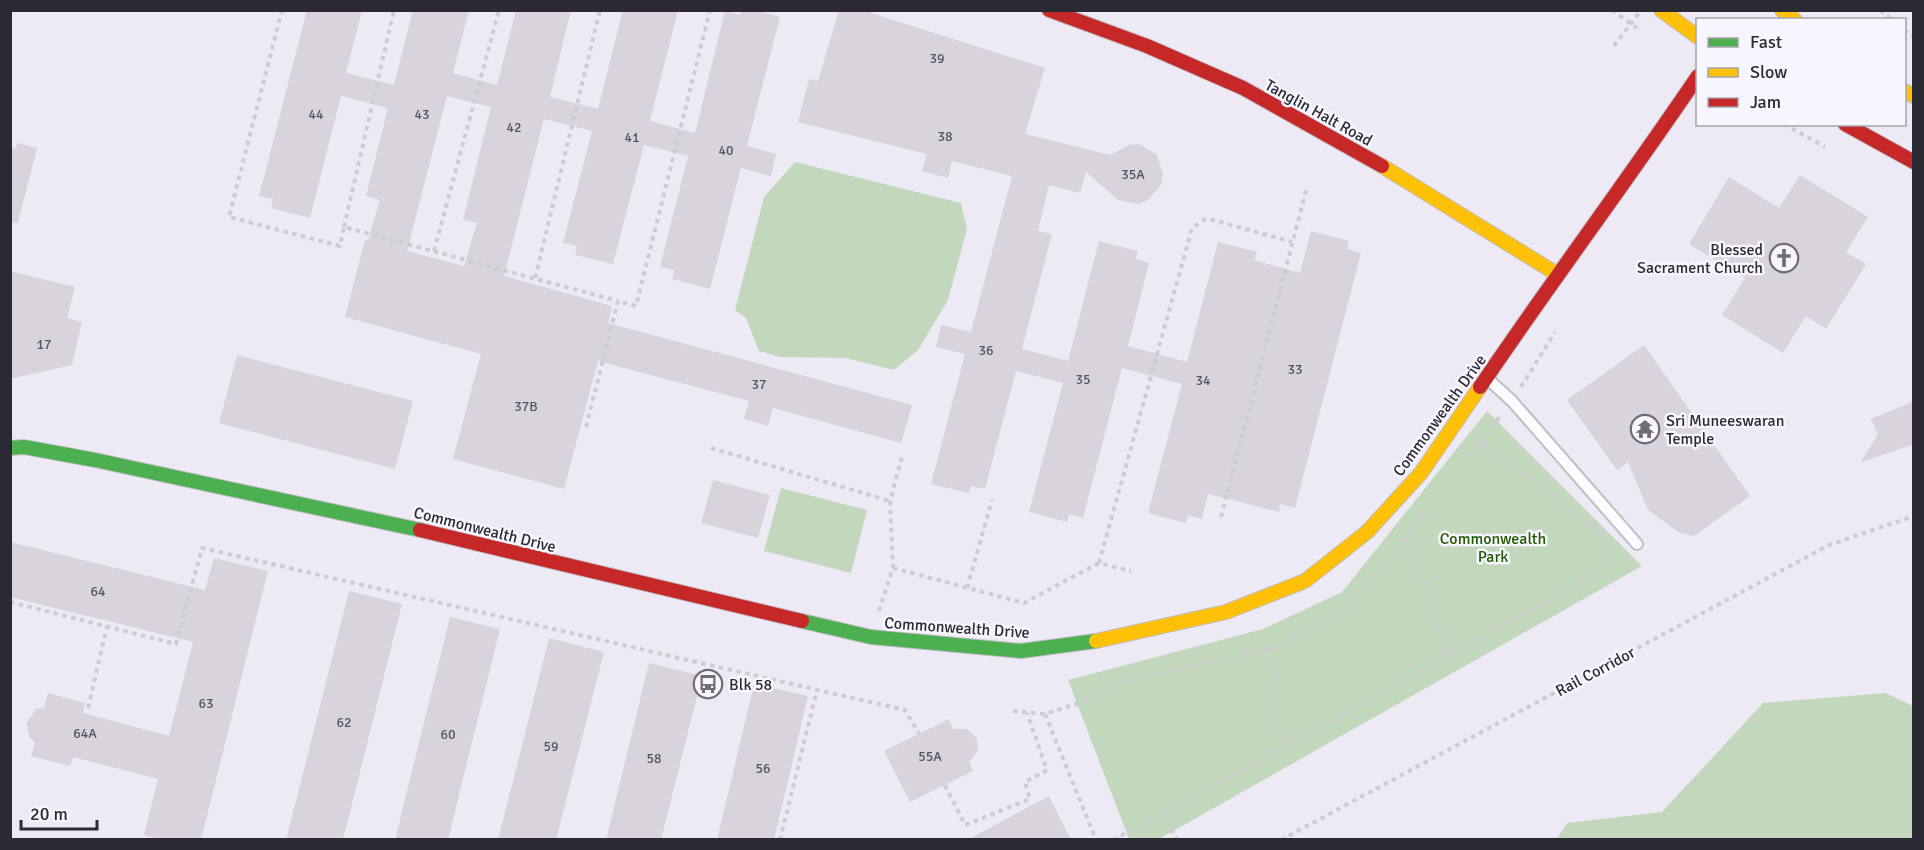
<svg xmlns="http://www.w3.org/2000/svg" width="1924" height="850" viewBox="0 0 1924 850" font-family="Signika,sans-serif">
<style>
.green{fill:#c2d8bc}
.building{fill:#d9d3db;fill-rule:evenodd}
.lines{fill:none;stroke-linecap:round;stroke-linejoin:round}
.lane-casing{stroke:#bfbdc6;stroke-width:14}
.fast-casing{stroke:#bfbdc6;stroke-width:16}
.slow-casing{stroke:#bfbdc6;stroke-width:16}
.jam-casing{stroke:#bfbdc6;stroke-width:16}
.path{stroke:#cdccd0;stroke-width:4;stroke-dasharray:4.5 4.5;stroke-linecap:butt}
.lane{stroke:#fcfcfe;stroke-width:10}
.fast{stroke:#4caf50;stroke-width:14}
.slow{stroke:#ffc107;stroke-width:14}
.jam{stroke:#c62828;stroke-width:14}
.path-bridge{stroke:#cdccd0;stroke-width:4;stroke-dasharray:4.5 4.5;stroke-linecap:butt}
.labels{text-anchor:middle;stroke-width:5;stroke-linejoin:round;paint-order:stroke}
.number-label{font-size:14px;fill:#56545c}
.street-label{font-size:16px;fill:#2b2931;stroke:#f7f5fe}
.poi-label{font-size:16px;fill:#2b2931;stroke:#f7f5fe;text-anchor:start}
.park-label{font-size:16px;fill:#235a00;stroke:#f7f5fe}
</style>
<rect width="100%" height="100%" fill="#edeaf6"/>
<path class="green" d="M795,162L961,203L967,229L948,300L918,350L894,370L845,358L780,357L759,351L746,318L735,310L764,197Z
M1487,411L1642,566L1159,839H1129L1068,680L1263,629L1342,592Z
M781,488L867,510L851,573L764,551Z
M1886,693L1913,706V839H1557L1567,823L1662,812L1763,703Z"/>
<path class="building" d="M307,10H362L346,73L394,85L413,10H469L453,73L497,85L516,10H571L550,97L598,109L623,10H678L650,121L695,133L725,11L740,15L741,10H754L780,17L747,146L776,154L771,176L741,168L710,289L672,279L674,270L660,267L688,156L644,145L613,264L575,255L577,246L563,243L592,131L544,119L504,276L612,306L608,323L912,405L901,443L773,408L768,426L744,419L749,401L598,361L564,489L453,459L481,354L345,317L365,240H368L380,200L366,196L388,108L341,96L310,218L271,208L273,199L259,196ZM447,96L491,107L463,220L477,223L464,266L407,251Z
M839,10H862L1045,68L1025,134L1110,155L1129,145L1139,144L1157,155L1163,174L1161,185L1148,200L1138,204L1118,200L1086,172L1080,193L1049,185L1038,231L1052,234L1022,349L1068,361L1099,241L1138,251L1136,259L1149,263L1128,346L1187,362L1218,242L1257,252L1254,260L1300,273L1311,231L1349,241L1347,249L1361,253L1295,508L1280,504L1279,512L1208,494L1202,519L1188,515L1186,523L1148,513L1182,384L1122,368L1083,518L1069,514L1067,522L1029,512L1063,383L1016,371L985,489L971,486L969,493L931,484L965,354L936,347L941,325L971,332L1012,176L952,161L948,178L922,171L927,154L798,122L809,79L818,81Z
M17,143L37,148L18,223L10,222V147L16,149Z
M1800,175L1868,217L1846,252L1866,264L1826,329L1806,316L1783,353L1722,315L1745,278L1689,244L1729,177L1779,208Z
M10,271L75,287L67,318L82,322L72,365L10,379Z
M1644,345L1750,496L1694,536L1678,532L1648,510L1628,462L1617,470L1567,400Z
M237,355L413,401L395,469L219,423Z
M1914,401V444L1860,463L1878,434L1871,419Z
M713,480L770,495L758,538L701,523Z
M10,542L205,590L214,558L268,571L201,840H162L144,835L158,779L73,757L70,766L31,756L35,742L29,737L27,722L36,709L44,708L48,693L85,703L83,713L169,736L193,642L10,597Z
M349,591L402,604L343,840H286Z
M450,617L500,629L448,840H395Z
M549,638L604,652L556,840H498Z
M649,663L702,676L661,840H606Z
M754,684L808,696L774,840H717Z
M949,719L953,729H967L977,738L978,751L969,762L973,771L910,802L884,751Z
M1049,796L1071,840H967Z"/>
<g class="lines">
<g class="lane-casing">
<path id="lane" d="M1489,380L1512,401L1637,544"/>
</g>
<g class="fast-casing">
<path id="fast" d="M10,448L24,447L95,460L420,530
M802,621L871,637L1021,651L1096,641"/>
</g>
<g class="slow-casing">
<path id="slow" d="M1661,10L1698,37
M1782,10L1795,20
M1904,91L1914,96
M1382,166L1557,274
M1096,641L1226,612L1305,581L1367,532L1421,473L1480,387"/>
</g>
<g class="jam-casing">
<path id="jam" d="M1049,10L1147,46L1243,88L1382,166
M1845,124L1914,162
M1480,387C1551,282 1627,181 1698,76
M420,530L802,621"/>
</g>
<path class="path" d="M282,10L229,217L340,246L344,227L618,301
M1612,10L1637,28
M1880,10L1892,20
M1904,30L1914,37
M1784,124L1825,147
M344,227L394,10
M434,251L499,10
M535,278L600,10
M1521,387L1555,332
M586,427L618,301L636,306L710,10
M711,448L890,501
M1470,457L1501,415
M1221,517L1307,187
M1407,538L1450,656
M1099,563L1192,228L1205,219L1213,220L1292,242
M893,568L1024,603L1099,563L1131,571
M967,588L992,500
M10,602L176,644L202,548L905,710L919,734
M879,611L893,568L890,501L903,453
M1270,648L1282,748
M88,708L107,626
M1013,711L1045,714L1082,702L1118,683L1270,648L1348,610L1426,513
M1045,714L1096,840
M945,785L965,825L1030,799L1025,782L1047,770L1027,713
M1163,813L1177,840
M780,840L817,690
M1113,840L1596,575C1608,560 1609,547 1599,531L1481,442
M1281,840L1829,545L1914,516"/>
<use href="#lane" class="lane"/>
<use href="#fast" class="fast"/>
<use href="#slow" class="slow"/>
<use href="#jam" class="jam"/>
<path class="path-bridge" d="M1614,46L1641,10"/>
</g>
<defs>
<g id="church-ring" transform="scale(1.5)"><circle r="9.5" fill="#f7f5fe" stroke="#6f6d76" stroke-width="1.5"/><path d="M-1.2-6h2.4v3.5h3.3v2.4h-3.3V6h-2.4V-.1h-3.3v-2.4h3.3Z" fill="#6f6d76"/></g>
<g id="temple-ring" transform="scale(1.5)"><circle r="9.5" fill="#f7f5fe" stroke="#6f6d76" stroke-width="1.5"/><path d="M0-6L5-2H3V0L6.5 2.5H4V6H1.5V3h-3V6H-4V2.5H-6.5L-3 0V-2H-5Z" fill="#6f6d76"/></g>
<g id="bus-ring" transform="scale(1.5)"><circle r="9.5" fill="#f7f5fe" stroke="#6f6d76" stroke-width="1.5"/><path d="M-5-6H5V4H4V6H2V4H-2V6H-4V4H-5ZM-3.5-4V0h7V-4ZM-3.5 1.2v1.5H-2V1.2ZM2 1.2v1.5H3.5V1.2Z" fill="#6f6d76"/></g>
</defs>
<g fill-rule="evenodd">
<use href="#church-ring" x="1784" y="258"/>
<use href="#temple-ring" x="1645" y="429"/>
<use href="#bus-ring" x="708" y="684"/>
</g>
<g class="labels">
<g class="number-label">
<text x="937" y="63">39</text>
<text x="316" y="119">44</text>
<text x="422" y="119">43</text>
<text x="514" y="132">42</text>
<text x="945" y="141">38</text>
<text x="632" y="142">41</text>
<text x="726" y="155">40</text>
<text x="1133" y="179">35A</text>
<text x="44" y="349">17</text>
<text x="986" y="355">36</text>
<text x="1295" y="374">33</text>
<text x="1083" y="384">35</text>
<text x="1203" y="385">34</text>
<text x="759" y="389">37</text>
<text x="526" y="411">37B</text>
<text x="98" y="596">64</text>
<text x="206" y="708">63</text>
<text x="344" y="727">62</text>
<text x="85" y="738">64A</text>
<text x="448" y="739">60</text>
<text x="551" y="751">59</text>
<text x="930" y="761">55A</text>
<text x="654" y="763">58</text>
<text x="763" y="773">56</text>
</g>
<g class="street-label">
<text transform="translate(1319 112) rotate(29)" y="6">Tanglin Halt Road</text>
<text transform="translate(1439 415) rotate(-54)" y="6">Commonwealth Drive</text>
<text transform="translate(485 529) rotate(14)" y="6">Commonwealth Drive</text>
<text transform="translate(957 627) rotate(4)" y="6">Commonwealth Drive</text>
<text transform="translate(1595 671) rotate(-28)" y="6">Rail Corridor</text>
</g>
<g class="poi-label">
<text x="1763" y="255" text-anchor="end">Blessed<tspan x="1763" dy="18">Sacrament Church</tspan></text>
<text x="1666" y="426">Sri Muneeswaran<tspan x="1666" dy="18">Temple</tspan></text>
<text x="729" y="690">Blk 58</text>
</g>
<g class="park-label">
<text x="1493" y="544">Commonwealth<tspan x="1493" dy="18">Park</tspan></text>
</g>
</g>
<rect width="1924" height="850" fill="none" stroke="#2b2931" stroke-width="24"/>
<rect x="1696" y="18" width="210" height="108" fill="#f7f5fe" stroke="#a5a3ac" stroke-width="1.5"/>
<rect x="1708" y="38" width="30" height="9" fill="#4caf50" stroke="#a5a3ac" stroke-width="1.5"/>
<text x="1750" y="48" font-size="18" fill="#2b2931">Fast</text>
<rect x="1708" y="68" width="30" height="9" fill="#ffc107" stroke="#a5a3ac" stroke-width="1.5"/>
<text x="1750" y="78" font-size="18" fill="#2b2931">Slow</text>
<rect x="1708" y="98" width="30" height="9" fill="#c62828" stroke="#a5a3ac" stroke-width="1.5"/>
<text x="1750" y="108" font-size="18" fill="#2b2931">Jam</text>
<path d="M21 820v9h76v-9" fill="none" stroke="#2b2931" stroke-width="3"/>
<text x="30" y="820" font-size="18" fill="#2b2931" stroke="#f7f5fe" stroke-width="4.5" paint-order="stroke">20 m</text>
</svg>
